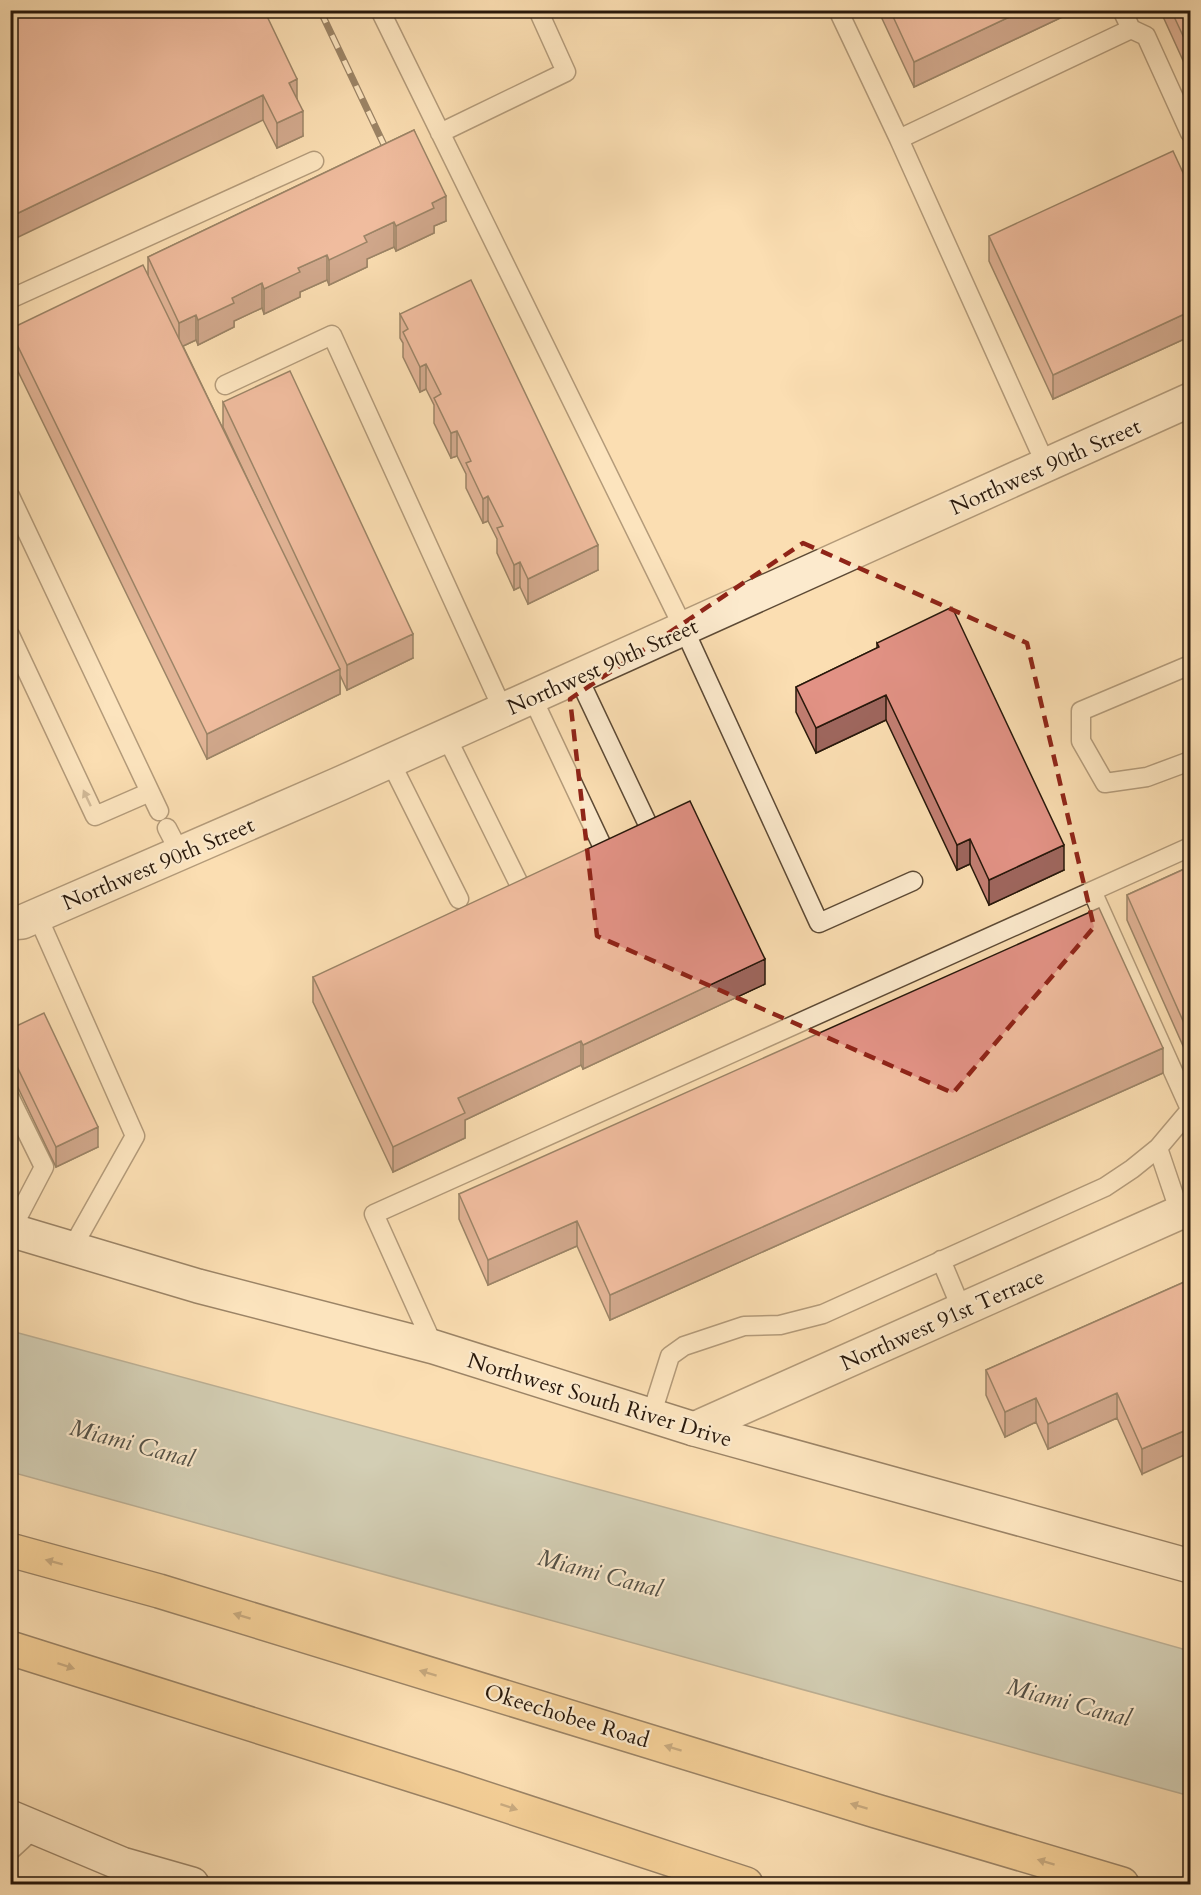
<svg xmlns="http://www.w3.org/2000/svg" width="1201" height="1895" viewBox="0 0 1201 1895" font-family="Cardo,serif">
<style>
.water{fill:#a2bab6;stroke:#717972;stroke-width:1.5}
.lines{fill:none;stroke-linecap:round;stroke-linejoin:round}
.lane-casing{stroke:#5d4a35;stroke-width:21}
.street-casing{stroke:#5d4a35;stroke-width:36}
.secondary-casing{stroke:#28180b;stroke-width:36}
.highway-casing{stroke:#28180b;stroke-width:36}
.lane{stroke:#fceacd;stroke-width:18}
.street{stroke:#fceacd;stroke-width:33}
.secondary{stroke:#fceacd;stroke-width:33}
.highway{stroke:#eebf79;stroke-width:33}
.rail-casing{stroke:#28180b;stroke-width:7}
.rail{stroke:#fceacd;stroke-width:4.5;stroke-dasharray:14;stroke-linecap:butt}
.wall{fill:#c27e72;stroke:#28180b;stroke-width:1.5}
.shaded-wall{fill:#9e665d;stroke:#28180b;stroke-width:1.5}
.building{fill:#e29285;stroke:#28180b;stroke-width:1.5}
.oneway{fill:#9d8c76}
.oneway2{fill:#8b6c42}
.marked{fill:none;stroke:#8f2418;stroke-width:4.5;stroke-dasharray:12 8;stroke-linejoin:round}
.labels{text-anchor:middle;stroke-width:4.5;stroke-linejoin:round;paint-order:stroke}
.street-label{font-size:22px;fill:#28180b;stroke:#fceacd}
.water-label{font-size:24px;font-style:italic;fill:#535147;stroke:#fceacd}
</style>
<rect width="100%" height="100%" fill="#fbdeb2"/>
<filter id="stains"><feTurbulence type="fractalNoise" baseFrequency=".00333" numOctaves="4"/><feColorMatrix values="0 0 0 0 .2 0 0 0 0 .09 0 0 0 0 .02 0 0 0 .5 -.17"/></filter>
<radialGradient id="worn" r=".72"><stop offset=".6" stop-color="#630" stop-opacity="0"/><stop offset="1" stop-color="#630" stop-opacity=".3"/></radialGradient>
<path class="water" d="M11,1331L1031,1606L1190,1651V1796L11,1472Z"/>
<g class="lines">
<g class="lane-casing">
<path id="lane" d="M380,10L684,629L819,923L913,881
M838,10L899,139
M1122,10L1131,29
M440,133L566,72L538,10
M10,299L314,161
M225,385L332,335L503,710
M1046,465L899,139L1131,29L1146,36L1190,133
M10,496L159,811
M10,635L95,816L150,792
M1190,665L1081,711V741L1105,783L1147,777L1190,761
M578,677L650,829
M532,697L606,854
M446,736L524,894
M390,761L459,899
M167,828L180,853
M1092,891L1190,1109
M37,915L135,1136L72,1248
M10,1098L44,1167L11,1230
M1180,1213L1158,1148L1190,1110
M941,1260L962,1310
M434,1347L374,1214L1190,847
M651,1416L670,1356L684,1346L744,1326L780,1325L823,1314L1105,1187L1132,1169L1158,1148
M10,1851L35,1828"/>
</g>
<g class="street-casing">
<path id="street" d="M10,923L22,922L339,784L1190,400
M694,1429L1190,1208"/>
</g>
<g class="secondary-casing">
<path id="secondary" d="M10,1230L198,1286L434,1347L694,1429L1190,1566
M10,1817L122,1864L192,1884"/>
</g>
<g class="highway-casing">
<path id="highway" d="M10,1550L159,1591L876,1811L1122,1884
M10,1648L453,1788L746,1884"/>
</g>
<use href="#lane" class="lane"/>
<use href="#street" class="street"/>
<use href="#secondary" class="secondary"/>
<use href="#highway" class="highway"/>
<g class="rail-casing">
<path id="rail" d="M320,10L385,147"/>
</g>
<use href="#rail" class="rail"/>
</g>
<path class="wall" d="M10,10L297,99L303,136L277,148L263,120Z
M878,10H1077L914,87Z
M1160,10H1191V78Z
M414,130L446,221L434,226V233L396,251L394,247L367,259V267L329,285L327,280L300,292V297L264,314L262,308L234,321V327L198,345L196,340L183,346L265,516L223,427V402L413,658L347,690L340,675V694L207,759L10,355V329L148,275V257Z
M1191,190V336L1053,399L989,261V236Z
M400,314L598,570L528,604L520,587L514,590L497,553V539L488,521L483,523L466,488V474L457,456L451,458L434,423V405L426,389L420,392L403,357V343L400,338Z
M877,643L1064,870L989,905L970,864L957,870L886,720L816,753L796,712V687L877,648Z
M1191,866V1056L1188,1057L1127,920V895Z
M313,977L765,984L583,1069L581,1065L465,1120V1138L393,1172L313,1002Z
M10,1029L98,1147L56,1167L10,1071Z
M1163,1073L610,1320L577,1246L488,1285L459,1219V1194Z
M1191,1279L1142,1474L1117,1418L1048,1449L1036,1422L1005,1437L986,1395V1370Z"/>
<path class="shaded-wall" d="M1024,10H1077L914,87V62Z
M297,79V104L289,83Z
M263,95V120L10,241V217Z
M303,111V136L277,148V123Z
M446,196V221L434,226V233L396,251V226L432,203Z
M394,222V247L367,259V267L329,285V260L364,236Z
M327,255V280L300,292V297L264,314V289L298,268Z
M262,283V308L234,321V327L198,345V320L232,298Z
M1191,311V336L1053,399V375Z
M196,315V340L179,348V323Z
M426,364V389L420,392V367Z
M457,431V456L451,458V433Z
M488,496V521L483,523V499Z
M598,545V570L528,604V579Z
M520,562V587L514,590V565Z
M413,634V658L347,690V665Z
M340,669V694L207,759V734Z
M886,695V720L816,753V728Z
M970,839V864L957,870V845Z
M1064,845V870L989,905V880Z
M765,959V984L583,1069V1045Z
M1191,1031V1056L1188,1057V1032Z
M581,1041V1065L465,1120V1138L393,1172V1147L458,1098Z
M1163,1048V1073L610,1320V1295Z
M98,1127V1147L56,1167V1147Z
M577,1221V1246L488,1285V1260Z
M1117,1393V1418L1048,1449V1424Z
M1036,1398V1422L1005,1437V1412Z
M1191,1428V1452L1142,1474V1449Z"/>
<path class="building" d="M10,10H264L297,79L289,83L303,111L277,123L263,95L10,217Z
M890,10H1024L914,62Z
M1171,10H1191V53Z
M414,130L446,196L432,203L434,208L396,226L394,222L364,236L367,242L329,260L327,255L298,268L300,272L264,289L262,283L232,298L234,303L198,320L196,315L179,323L148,257Z
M1173,151L1191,190V311L1053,375L989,236Z
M143,265L340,669L207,734L10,330V329Z
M471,280L598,545L528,579L520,562L514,565L497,528L503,526L488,496L483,499L466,463L471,461L457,431L451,433L434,398L441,394L426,364L420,367L403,332L408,329L400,314Z
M290,371L413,634L347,665L223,402Z
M952,607L1064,845L989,880L970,839L957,845L886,695L816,728L796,687L879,647L877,643Z
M690,801L765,959L583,1045L581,1041L458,1098L465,1113L393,1147L313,977Z
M1191,866V1031L1188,1032L1127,895Z
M1099,908L1163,1048L610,1295L577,1221L488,1260L459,1194Z
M44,1013L98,1127L56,1147L10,1052V1029Z
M1191,1279V1428L1142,1449L1117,1393L1048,1424L1036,1398L1005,1412L986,1370Z"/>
<defs><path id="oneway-solid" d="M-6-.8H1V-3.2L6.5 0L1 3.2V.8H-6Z" transform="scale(1.5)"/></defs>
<use class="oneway" href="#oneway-solid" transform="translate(87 798) rotate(-115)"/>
<g class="oneway2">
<use href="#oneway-solid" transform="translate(54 1562) rotate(-165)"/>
<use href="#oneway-solid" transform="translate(242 1616) rotate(-163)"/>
<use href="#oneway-solid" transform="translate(66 1666) rotate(18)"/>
<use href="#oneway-solid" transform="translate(428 1673) rotate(-163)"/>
<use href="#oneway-solid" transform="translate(673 1748) rotate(-163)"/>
<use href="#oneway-solid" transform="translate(859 1806) rotate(-163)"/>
<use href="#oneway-solid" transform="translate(509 1807) rotate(18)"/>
<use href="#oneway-solid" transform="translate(1046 1862) rotate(-163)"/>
</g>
<path d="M0 0H1201V1895H0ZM803,543L1027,643L1094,927L953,1093L597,936L570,699Z" fill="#fbdeb2" fill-opacity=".55" fill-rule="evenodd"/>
<path class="marked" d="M803,543L1027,643L1094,927L953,1093L597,936L570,699Z"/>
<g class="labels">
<g class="street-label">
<text transform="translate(1045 466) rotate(-24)" y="8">Northwest 90th Street</text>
<text transform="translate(602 666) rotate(-24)" y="8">Northwest 90th Street</text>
<text transform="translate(158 863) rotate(-23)" y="8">Northwest 90th Street</text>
<text transform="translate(942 1319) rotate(-24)" y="8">Northwest 91st Terrace</text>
<text transform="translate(600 1399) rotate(17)" y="8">Northwest South River Drive</text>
<text transform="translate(567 1715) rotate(17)" y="8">Okeechobee Road</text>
</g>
<g class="water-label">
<text transform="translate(132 1443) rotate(15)" y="8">Miami Canal</text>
<text transform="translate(600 1573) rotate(15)" y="8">Miami Canal</text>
<text transform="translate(1069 1702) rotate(15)" y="8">Miami Canal</text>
</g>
</g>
<rect width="1201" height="1895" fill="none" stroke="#fbdeb2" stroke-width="36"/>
<rect x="12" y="12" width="1177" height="1871" fill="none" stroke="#28180b" stroke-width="3"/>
<rect x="18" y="18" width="1165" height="1859" fill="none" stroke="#28180b" stroke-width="1.5"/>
<rect width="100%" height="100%" filter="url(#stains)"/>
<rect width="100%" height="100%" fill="url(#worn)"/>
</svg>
